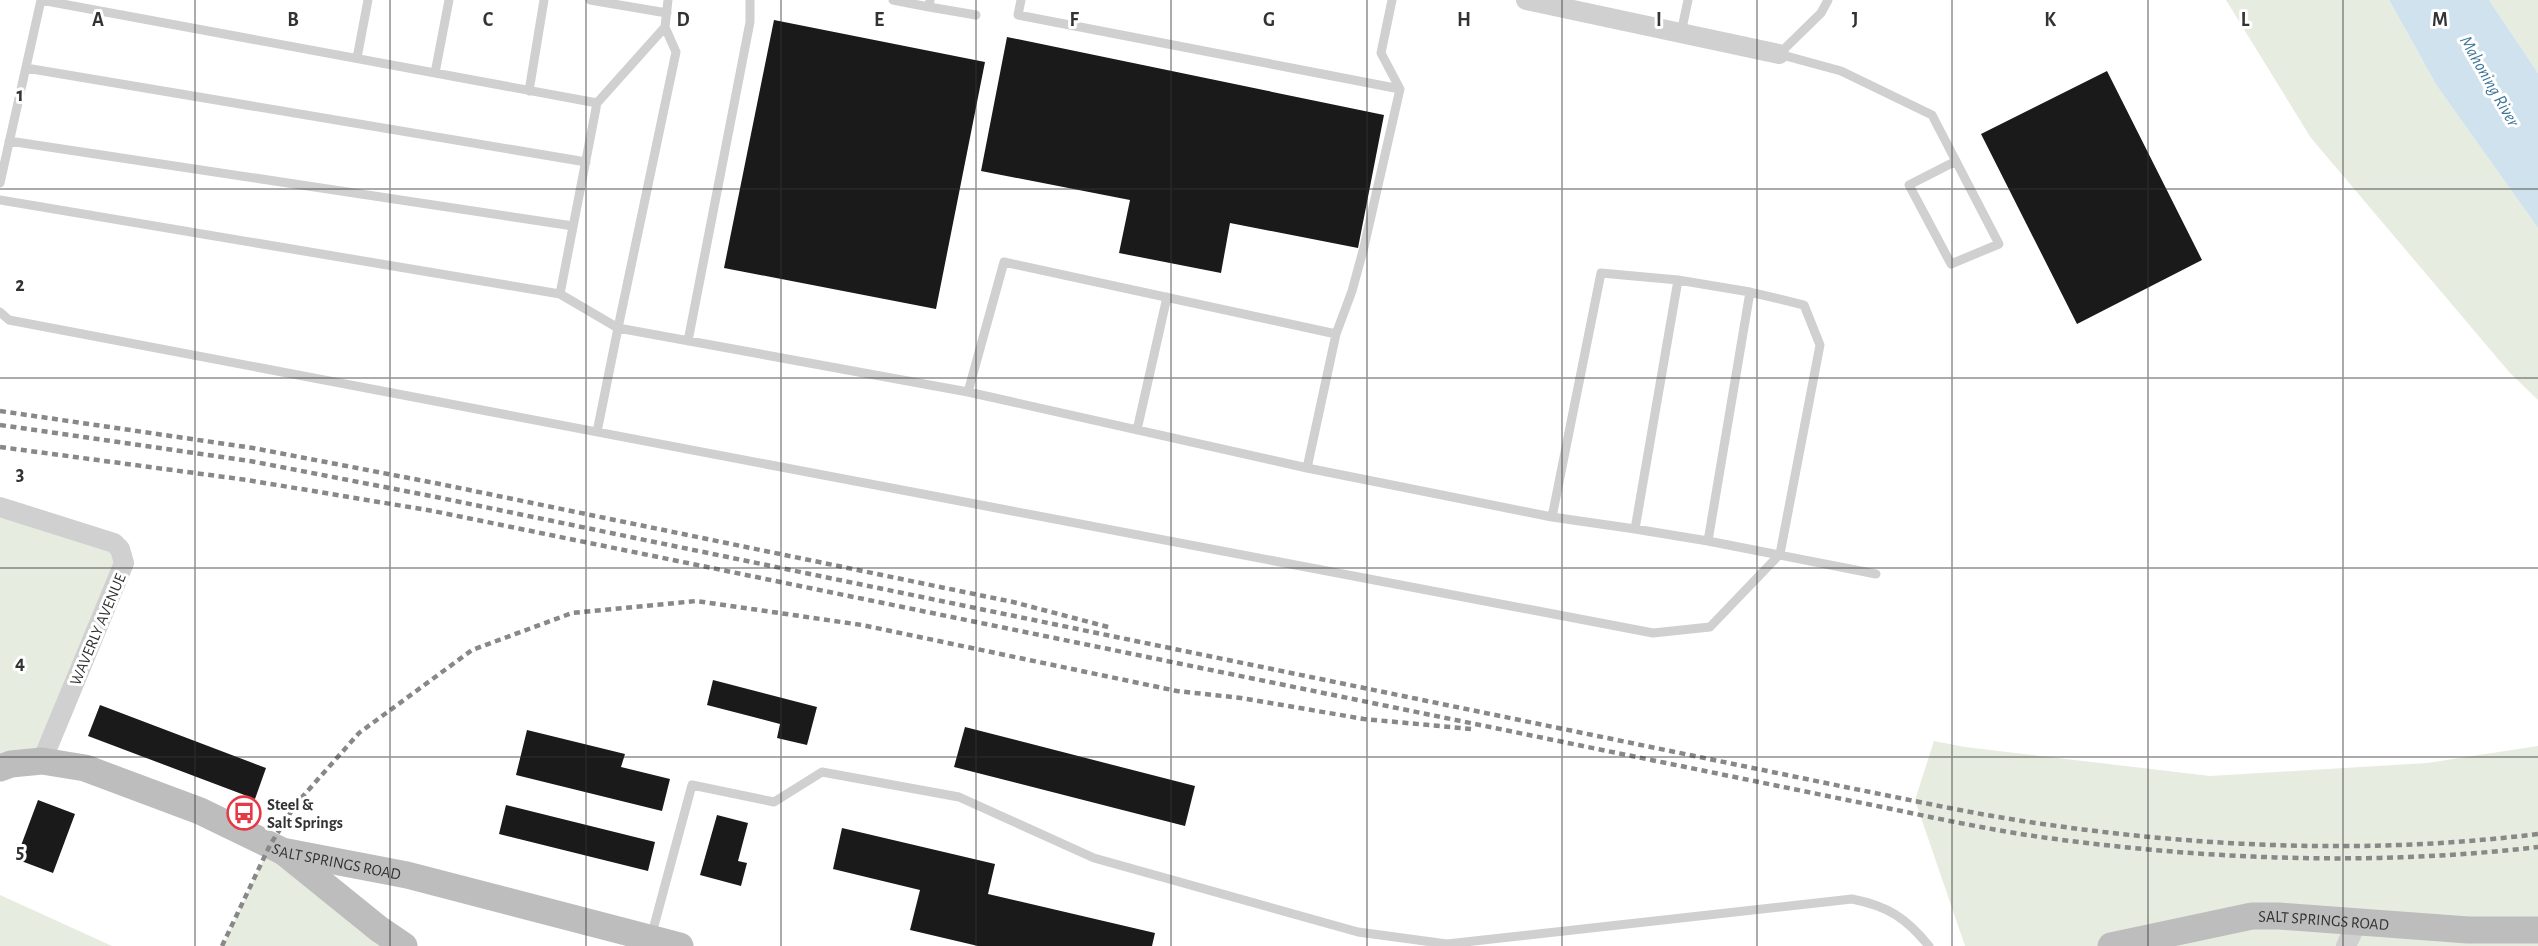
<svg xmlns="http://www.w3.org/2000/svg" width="2538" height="946" viewBox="0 0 2538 946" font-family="'Alegreya Sans',sans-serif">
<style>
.green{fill:#e6ecdf}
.water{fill:#cfe2ee}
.building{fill:#1a1a1a}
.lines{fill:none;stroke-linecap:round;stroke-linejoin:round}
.lane{stroke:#d0d0d0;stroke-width:9}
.street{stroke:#d0d0d0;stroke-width:20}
.secondary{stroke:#bdbdbd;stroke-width:27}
.rail{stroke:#888;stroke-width:4.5;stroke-dasharray:6 4.5;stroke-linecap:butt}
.grid{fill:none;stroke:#333;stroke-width:1.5;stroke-opacity:0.55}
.labels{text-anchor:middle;stroke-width:6;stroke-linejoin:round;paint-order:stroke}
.street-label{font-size:16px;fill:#333;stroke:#fff}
.poi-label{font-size:16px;font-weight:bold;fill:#333;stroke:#fff;text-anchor:start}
.water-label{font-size:18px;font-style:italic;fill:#3f7597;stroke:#fff}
.grid-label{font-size:20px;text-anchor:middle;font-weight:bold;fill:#333;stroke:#fff;stroke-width:6;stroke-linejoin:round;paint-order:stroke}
</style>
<rect width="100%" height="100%" fill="#fff"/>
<path class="green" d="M2226,0H2389L2437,86L2538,228V400L2510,373L2311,138Z
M2489,0H2538V73Z
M0,507L120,549L42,761L0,768Z
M1934,741L1965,747L2210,776L2427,763L2538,746V946H1965L1915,800Z
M270,845L404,946H223Z
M0,895L112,946H0Z"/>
<path class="water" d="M2389,0H2489L2538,73V228L2437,86Z"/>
<path class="building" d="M774,20L985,62L936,309L724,268Z
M1007,37L1384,115L1358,248L1230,223L1221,273L1119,253L1130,200L981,171Z
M2107,71L2202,260L2077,324L1981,134Z
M713,680L817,707L807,745L777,738L780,724L707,705Z
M100,705L266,768L255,799L88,736Z
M965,727L1195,786L1185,826L954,767Z
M527,730L625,754L621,767L670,779L662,811L516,775Z
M38,800L75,814L53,873L16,859Z
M506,805L655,842L648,871L499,834Z
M717,815L748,823L738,861L747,863L741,886L700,875Z
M842,828L995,864L988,894L1155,933L1152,946H978L910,930L920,890L833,869Z"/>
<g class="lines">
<path class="lane" d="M590,0L667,13
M893,0L929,7L930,0
M1021,0L1018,15L1400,89
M929,7L976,15
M1681,33L1688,0
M1779,54L1841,71L1932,115L1999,244L1951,264L1909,185L1956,161
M1779,54L1821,13L1828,0
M357,58L368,0
M26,68L586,162
M435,73L449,0
M529,91L544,0
M597,103L665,27L668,0
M9,141L573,226
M0,183L41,0L597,103L560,294L0,200
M560,294L618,328L676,52L665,27
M0,312L9,320L1653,633L1710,627L1780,554L1820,345L1804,305L1750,292L1678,280L1635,529L1708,541L1750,292
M1336,334L1352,291L1364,247L1400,89L1381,53L1392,0
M688,341L750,22V0
M1137,430L1167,297
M597,432L618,328L968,392
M1307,468L968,392L1004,262L1336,334L1307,468L1552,517
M1635,529L1552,517L1601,273L1678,280
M1708,541L1876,574
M651,937L692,785L774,802L822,772L959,797L1094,858L1358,932L1447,944L1852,899C1888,906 1906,918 1929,946"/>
<path class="street" d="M1526,0L1779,54
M0,507L114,543L120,549L124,563L42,761
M2346,946L2357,922"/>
<g class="secondary">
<path id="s1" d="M0,768L11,764L42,761L85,768L200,811L282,851L407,875L680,946"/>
<path d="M285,853L379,929L404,946"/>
<path id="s2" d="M2111,946L2252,916H2279L2468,930H2538"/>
</g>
<path class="rail" d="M0,411L253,448L440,484L1013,602L1112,628
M0,425L250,461L436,497L1850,788C1916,801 1983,816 2050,825C2211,848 2377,854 2538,834
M0,447L247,480L433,511L1847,800C1914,813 1981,829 2048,838C2210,860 2376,866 2538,847
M222,946L270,845L296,804L359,733L472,650L572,613L696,601L862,625L1177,691L1241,698L1364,719L1471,729"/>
</g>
<path class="grid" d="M195,0V946M390,0V946M586,0V946M781,0V946M976,0V946M1171,0V946M1367,0V946M1562,0V946M1757,0V946M1952,0V946M2148,0V946M2343,0V946M0,189H2538M0,378H2538M0,568H2538M0,757H2538"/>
<defs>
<g id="bus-ring" transform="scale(1.725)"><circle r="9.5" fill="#fff" stroke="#e63946" stroke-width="1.5"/><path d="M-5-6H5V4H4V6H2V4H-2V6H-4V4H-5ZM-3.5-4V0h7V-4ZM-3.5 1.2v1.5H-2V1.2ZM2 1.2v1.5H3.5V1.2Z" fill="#e63946"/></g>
</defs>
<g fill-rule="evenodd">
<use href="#bus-ring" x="244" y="813"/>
</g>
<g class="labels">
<g class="street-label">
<text transform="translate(97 629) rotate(-67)" y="6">WAVERLY AVENUE</text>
<text dy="6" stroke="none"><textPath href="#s1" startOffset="356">SALT SPRINGS ROAD</textPath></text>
<text dy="6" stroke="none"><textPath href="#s2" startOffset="216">SALT SPRINGS ROAD</textPath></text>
</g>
<g class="poi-label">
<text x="267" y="810">Steel &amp;<tspan x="267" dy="18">Salt Springs</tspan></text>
</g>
<g class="water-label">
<text transform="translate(2490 81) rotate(60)" y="6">Mahoning River</text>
</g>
</g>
<g class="grid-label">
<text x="98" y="26">A</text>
<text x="293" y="26">B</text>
<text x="488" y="26">C</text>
<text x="683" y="26">D</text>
<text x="879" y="26">E</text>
<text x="1074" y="26">F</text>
<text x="1269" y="26">G</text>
<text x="1464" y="26">H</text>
<text x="1659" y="26">I</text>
<text x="1855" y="26">J</text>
<text x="2050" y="26">K</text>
<text x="2245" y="26">L</text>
<text x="2440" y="26">M</text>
<text x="20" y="101">1</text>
<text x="20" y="291">2</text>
<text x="20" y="480">3</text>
<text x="20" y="669">4</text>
<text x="20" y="858">5</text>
</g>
</svg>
